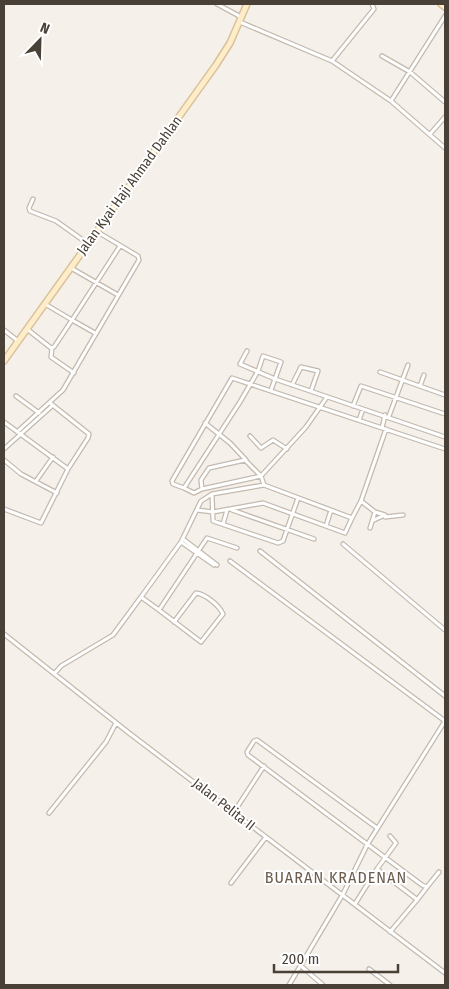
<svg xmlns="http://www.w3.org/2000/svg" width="449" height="989" viewBox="0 0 449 989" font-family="'Fira Sans Condensed',sans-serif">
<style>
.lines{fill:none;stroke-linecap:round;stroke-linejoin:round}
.street-casing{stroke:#c3baaf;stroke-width:5.5}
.secondary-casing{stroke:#d8c29b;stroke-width:8}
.street{stroke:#fff;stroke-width:3}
.secondary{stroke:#ffedc9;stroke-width:5}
.labels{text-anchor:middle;stroke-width:4;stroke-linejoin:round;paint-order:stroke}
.street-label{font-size:14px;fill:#494037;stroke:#fff}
.quarter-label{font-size:16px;letter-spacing:1px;fill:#6c5d4f;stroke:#fff}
</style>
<rect width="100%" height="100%" fill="#f5f0e9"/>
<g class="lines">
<g class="street-casing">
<path id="street" d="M217,4L241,17
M445,16L391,101L445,148
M240,22L332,61L391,101
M382,56L410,72L445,102
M332,61L374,9L372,4
M430,134L445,117
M33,199L29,208L30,211L56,221L87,243
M71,268L118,295
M27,329L51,348L54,347L72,320L45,304
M4,330L18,341
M95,333L72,320L120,246
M52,348L51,357L74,373
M247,351L240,364L275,379L271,390
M380,372L445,395
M292,385L301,367L318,371L311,391
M420,386L424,375
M16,396L39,413
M327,397L306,427L261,476L202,489L194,493L184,488L240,402L258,371L263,356L281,362L275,379L445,437
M353,406L361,386L445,414
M389,416L408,365
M359,420L363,409
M4,422L68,469
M205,423L230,443L246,460
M382,428L385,415
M17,432L63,390L139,260L138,256L96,231
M250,436L261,448L273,440L287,449
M4,449L52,406
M4,460L21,474L57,493
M36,481L53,457
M184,488L173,484L172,481L232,378L445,449
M202,489L201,480L209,468L245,460L261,476L264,485L352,518L361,501L386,429
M212,494L213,521L278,543L283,541L298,498
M361,501L375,512L385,515L374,520
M4,509L41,523L68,469L88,438L89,434L50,403
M197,510L213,512L263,503L345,533L352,518
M232,510L314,539
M385,517L403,515
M223,524L227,510
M326,526L331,510
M370,528L375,512
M183,539L217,565
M343,544L445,630
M260,551L445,696
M230,561L445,721
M214,565L181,542L201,501L206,498L212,494L264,485
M141,597L181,542
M159,610L201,642L223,614C219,605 205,594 196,593L174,622
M4,634L129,733L445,973
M55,673L61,666L113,635L141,597L159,610L207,538L237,548
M234,812L264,766
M49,813L106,742L116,723
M377,828L257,740L254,741L247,752L248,755L422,885L427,887L439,872
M377,869L396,843L390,836
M231,883L266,837
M417,900L427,887
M355,904L377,869L415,898L417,900L390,932
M301,966L323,985
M369,969L390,985
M289,985L343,894L367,845L445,721"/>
</g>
<g class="secondary-casing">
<path id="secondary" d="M441,4L445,7
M4,361L216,65L230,43L247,4"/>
</g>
<use href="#street" class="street"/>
<use href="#secondary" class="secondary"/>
</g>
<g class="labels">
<g class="street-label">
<text transform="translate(129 185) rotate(-54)" y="5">Jalan Kyai Haji Ahmad Dahlan</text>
<text transform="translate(224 804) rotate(38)" y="5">Jalan Pelita II</text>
</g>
<g class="quarter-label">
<text x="336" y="883">BUARAN KRADENAN</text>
</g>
</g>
<rect width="449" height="989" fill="none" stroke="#494037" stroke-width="10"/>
<g transform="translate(40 40) rotate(23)" stroke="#ffffff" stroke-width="4" paint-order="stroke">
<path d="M0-4L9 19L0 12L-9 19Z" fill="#494037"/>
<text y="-8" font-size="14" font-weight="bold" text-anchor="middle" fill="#494037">N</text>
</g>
<path d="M274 964v8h124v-8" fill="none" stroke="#494037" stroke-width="2.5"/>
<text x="282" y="964" font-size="15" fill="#494037" stroke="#ffffff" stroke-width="4" paint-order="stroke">200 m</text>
</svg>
